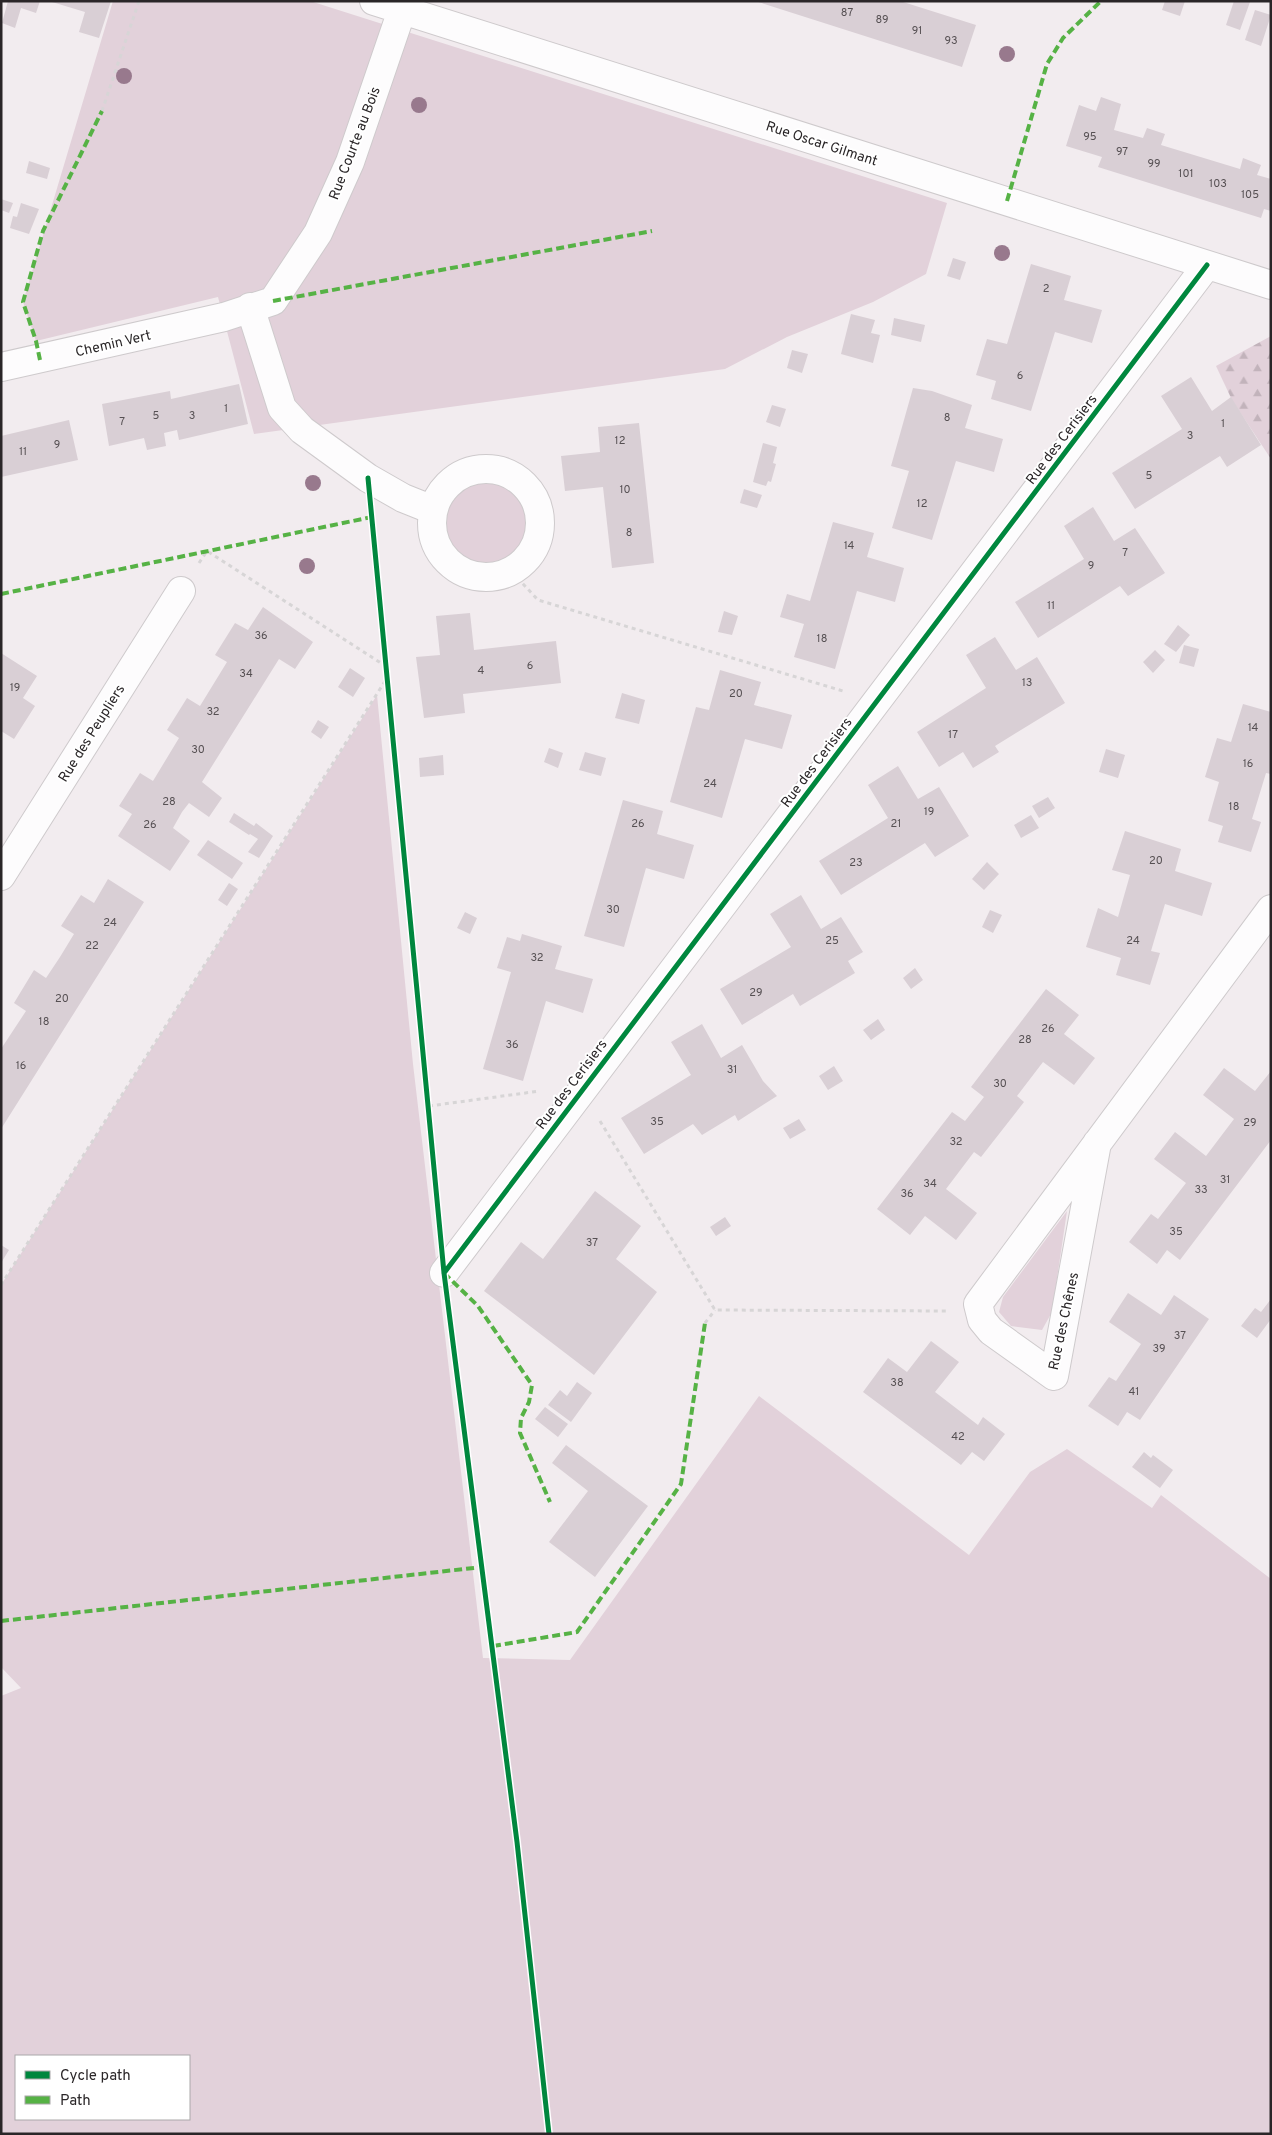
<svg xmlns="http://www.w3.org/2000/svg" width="1272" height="2135" viewBox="0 0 1272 2135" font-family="Overpass,sans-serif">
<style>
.grass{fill:#e2d1da;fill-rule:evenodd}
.forest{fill:url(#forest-firs)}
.building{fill:#d9cfd5}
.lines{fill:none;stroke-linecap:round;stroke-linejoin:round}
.minor-casing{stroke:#cecacc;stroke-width:30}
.path{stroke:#d7d5d6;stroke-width:3;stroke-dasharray:4 4;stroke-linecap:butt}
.minor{stroke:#fdfcfd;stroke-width:28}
.quiet{stroke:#56b245;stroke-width:4;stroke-dasharray:8 4;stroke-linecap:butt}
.cycleway-casing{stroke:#fff;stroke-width:8}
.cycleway{stroke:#00873e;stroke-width:5}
.tree{fill:#98798d}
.labels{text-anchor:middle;stroke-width:4;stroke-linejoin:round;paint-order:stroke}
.number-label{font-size:11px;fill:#565053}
.street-label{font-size:14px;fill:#2a2628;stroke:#fff}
</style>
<defs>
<pattern id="forest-firs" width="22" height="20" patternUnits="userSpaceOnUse" patternTransform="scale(1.25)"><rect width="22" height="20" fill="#e2d1da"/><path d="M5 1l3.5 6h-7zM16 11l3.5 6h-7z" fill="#c2b3bb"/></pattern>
</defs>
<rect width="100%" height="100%" fill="#f2ecef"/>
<path class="grass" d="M113,1H310L947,203L926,274L873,302L787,337L725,369L254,434L218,297L36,341L23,302Z
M445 524a44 44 0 1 1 88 0a44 44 0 1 1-88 0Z
M377,695L413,1064L483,1658L570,1660L759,1396L969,1555L1030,1472L1067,1449L1152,1508L1161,1495L1271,1579V2134H1V1696L21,1688L1,1667V1285ZM16,2056H189V2119H16Z
M1067,1211L1052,1312L1042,1330L1011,1326L999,1312L1003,1297Z"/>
<path class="forest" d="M1271,336V459L1232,400L1216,366Z"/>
<path class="building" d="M8,1H40L36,13L21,8L15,28L2,23Z
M111,1L99,38L79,32L85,12L52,2Z
M755,1H900L976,25L962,67Z
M1165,1H1185L1180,16L1162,10Z
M1234,1L1250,2L1240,30L1226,25Z
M1255,10L1271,15L1261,46L1245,40Z
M1101,97L1121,104L1114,130L1143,138L1147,128L1165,134L1161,145L1240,169L1243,158L1261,165L1257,175L1271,179V211L1264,209L1261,218L1098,167L1102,157L1066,146L1079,105L1096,111Z
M29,161L50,168L47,179L26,173Z
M1,199L13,203L9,213L1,210Z
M21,203L39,209L29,234L10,228L13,216L17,217Z
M953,258L966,262L960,280L947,276Z
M1031,264L1071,276L1064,300L1102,310L1092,343L1055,332L1031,411L991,399L996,381L976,375L987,339L1007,344Z
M851,314L875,320L871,333L880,335L873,363L841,354Z
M894,318L925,325L921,342L891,335Z
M792,350L808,354L802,373L787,368Z
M1191,377L1212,411L1231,397L1261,445L1227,467L1220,456L1135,509L1112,473L1182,429L1161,396Z
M239,384L248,424L179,440L177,430L164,433L166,446L147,450L144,438L109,446L102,404L170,391L171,399Z
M913,388L932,391L972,405L965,428L1003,439L994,472L956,461L932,540L892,528L909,471L891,466Z
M772,405L786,409L780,427L766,422Z
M69,420L78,460L1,477V436Z
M639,423L654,563L612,568L603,487L565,491L561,456L600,452L598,427Z
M763,443L777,447L773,463L776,464L771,482L768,481L766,486L753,482Z
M744,489L762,495L757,508L740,503Z
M1093,507L1114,541L1135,528L1165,573L1128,596L1120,586L1038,638L1015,602L1084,559L1064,526Z
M833,522L874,533L867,557L904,568L895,602L857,591L835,669L794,657L804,624L780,617L787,594L810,601Z
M263,607L313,642L295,669L279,659L202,782L222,798L209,817L189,803L182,812L173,828L190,841L170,871L118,836L132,814L119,806L140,773L153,781L179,738L167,730L187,698L200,706L227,662L215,655L235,623L248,630Z
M724,611L738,616L732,635L718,632Z
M470,613L474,650L556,641L561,683L463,694L465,713L424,718L416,657L440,655L436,616Z
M1178,625L1190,635L1176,652L1164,644Z
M995,637L1016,670L1037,657L1065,703L995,746L999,752L973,768L963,752L939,767L917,732L986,688L966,655Z
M1184,645L1199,649L1194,667L1179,663Z
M1155,650L1165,660L1153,673L1143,662Z
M1,653L37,676L23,698L35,706L14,739L1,731Z
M350,668L365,678L353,697L338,687Z
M720,670L761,682L754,705L792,715L782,749L745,739L722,818L670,802L696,707L709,710Z
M622,693L645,700L639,724L615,718Z
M1243,704L1271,712V774L1266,773L1252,819L1261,822L1251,852L1218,842L1223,826L1208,821L1219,782L1205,777L1217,738L1231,742Z
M318,720L329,727L321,739L311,732Z
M549,748L563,753L558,768L544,762Z
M1106,749L1125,755L1118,778L1099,772Z
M585,752L606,758L601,776L579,770Z
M443,755L444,775L420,777L419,758Z
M898,766L918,799L939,787L969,836L935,857L925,843L841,895L819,861L888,818L868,785Z
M1048,797L1055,808L1039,818L1032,806Z
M623,800L663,811L657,834L694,845L684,879L646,868L624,947L584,936Z
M234,813L254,826L256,823L273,836L259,858L248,852L258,839L250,834L249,835L229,822Z
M1031,815L1039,828L1021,838L1014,825Z
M1125,831L1181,849L1175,871L1212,883L1202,916L1165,904L1151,951L1160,953L1150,985L1116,975L1121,958L1086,947L1098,908L1118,917L1130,875L1112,870Z
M208,840L243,863L232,879L197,855Z
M987,862L999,874L984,890L972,879Z
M108,879L144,902L1,1129V1049L26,1011L14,1003L34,970L46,978L60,957L74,934L61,926L81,895L94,903Z
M229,883L238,889L227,906L218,900Z
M801,895L821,929L841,917L863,952L848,961L855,973L800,1006L793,994L742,1025L720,989L791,947L770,914Z
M990,910L1002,915L993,933L982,927Z
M465,912L477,918L470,934L457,928Z
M522,934L562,946L555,969L593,979L583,1013L546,1001L523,1081L483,1069L511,972L497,968L507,937L520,941Z
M915,968L923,980L911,989L903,978Z
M1046,989L1079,1015L1064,1034L1095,1058L1074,1085L1043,1062L1017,1096L1024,1102L981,1157L974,1152L946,1189L977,1213L956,1240L925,1216L910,1235L877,1209L952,1112L965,1121L984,1097L971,1087Z
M878,1019L885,1030L871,1040L863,1030Z
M702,1024L721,1058L742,1045L763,1081L777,1096L738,1121L735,1115L702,1135L693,1124L644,1154L621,1118L691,1075L671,1042Z
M834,1066L843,1081L828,1090L819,1076Z
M1224,1068L1255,1091L1271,1071V1140L1180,1260L1167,1250L1157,1264L1129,1242L1151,1214L1158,1219L1186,1183L1154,1159L1175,1132L1206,1156L1234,1119L1203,1095Z
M799,1119L806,1130L790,1139L783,1128Z
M595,1191L641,1226L616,1259L657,1292L594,1375L484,1291L521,1242L543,1259Z
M725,1217L731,1226L716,1236L710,1227Z
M1,1245L9,1250L1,1263Z
M1128,1293L1161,1315L1174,1295L1209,1319L1140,1420L1127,1412L1118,1426L1088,1406L1109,1377L1116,1381L1141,1344L1109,1322Z
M1271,1299V1319L1257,1338L1241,1326L1255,1308L1261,1312Z
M931,1341L959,1362L935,1392L978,1425L983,1417L1005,1434L984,1461L972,1452L961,1465L863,1392L888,1358L907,1372Z
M577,1382L592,1393L571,1422L548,1405L560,1390L567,1396Z
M545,1407L568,1424L558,1437L535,1419Z
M566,1445L648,1506L595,1577L549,1542L588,1491L552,1463Z
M1144,1452L1151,1458L1153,1455L1173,1470L1160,1488L1132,1467Z"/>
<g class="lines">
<g class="minor-casing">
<path id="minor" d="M374,1L1271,285
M250,307L282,408L302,430L368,478L403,498L433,510
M1,367L224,317L273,301L318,233L350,162L402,10
M432 523a54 54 0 1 1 108 0a54 54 0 1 1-108 0Z
M1,876L181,591
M1097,1143L1054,1376L991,1331L982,1320L978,1304L1271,909
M444,1273L1207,265"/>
</g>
<path class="path" d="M102,111L139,1
M372,519L439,1222
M199,563L207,551L387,667
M512,572L538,600L843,691
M429,1106L540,1091
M600,1121L715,1310L947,1311
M1,1285L387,678
M448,1305L517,1842L549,2134
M705,1323L715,1310"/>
<use href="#minor" class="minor"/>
<path class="quiet" d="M1007,201L1047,64L1063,38L1101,1
M273,301L652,231
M40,360L36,341L23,302L43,231L102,111
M1,594L372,517
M444,1273L478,1306L532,1385L529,1402L521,1418L520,1433L550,1502
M1,1621L482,1567
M493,1646L577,1632L681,1484L705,1323"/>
<g class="cycleway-casing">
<path id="cycleway" d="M368,478L444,1273L517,1842L549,2134
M444,1273L1207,265"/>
</g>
<use href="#cycleway" class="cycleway"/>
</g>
<g class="tree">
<circle cx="1007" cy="54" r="8"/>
<circle cx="124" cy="76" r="8"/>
<circle cx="419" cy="105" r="8"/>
<circle cx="1002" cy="253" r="8"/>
<circle cx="313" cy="483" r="8"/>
<circle cx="307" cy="566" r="8"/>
</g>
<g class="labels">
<g class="number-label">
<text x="847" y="16">87</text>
<text x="882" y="23">89</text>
<text x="917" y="34">91</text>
<text x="951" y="44">93</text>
<text x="1090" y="140">95</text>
<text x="1122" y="155">97</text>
<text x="1154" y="167">99</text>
<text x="1186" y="177">101</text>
<text x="1218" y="187">103</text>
<text x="1250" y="198">105</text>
<text x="1046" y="292">2</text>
<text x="1020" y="379">6</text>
<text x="226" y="412">1</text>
<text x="156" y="419">5</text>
<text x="192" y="419">3</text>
<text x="947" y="421">8</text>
<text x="122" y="425">7</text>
<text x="1223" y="427">1</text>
<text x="1190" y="439">3</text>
<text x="620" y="444">12</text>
<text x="57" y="448">9</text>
<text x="23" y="455">11</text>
<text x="1149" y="479">5</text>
<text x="625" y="493">10</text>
<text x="922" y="507">12</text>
<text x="629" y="536">8</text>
<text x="849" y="549">14</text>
<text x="1125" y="556">7</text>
<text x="1091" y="569">9</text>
<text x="1051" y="609">11</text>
<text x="261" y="639">36</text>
<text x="822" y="642">18</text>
<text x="530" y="669">6</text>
<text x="481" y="674">4</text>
<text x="246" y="677">34</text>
<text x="1027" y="686">13</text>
<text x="15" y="691">19</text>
<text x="736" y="697">20</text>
<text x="213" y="715">32</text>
<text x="1253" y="731">14</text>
<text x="953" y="738">17</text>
<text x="198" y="753">30</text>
<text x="1248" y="767">16</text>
<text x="710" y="787">24</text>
<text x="169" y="805">28</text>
<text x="1234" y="810">18</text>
<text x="929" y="815">19</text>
<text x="638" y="827">26</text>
<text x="896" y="827">21</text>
<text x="150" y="828">26</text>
<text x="1156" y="864">20</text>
<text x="856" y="866">23</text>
<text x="613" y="913">30</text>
<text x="110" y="926">24</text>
<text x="832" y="944">25</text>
<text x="1133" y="944">24</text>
<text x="92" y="949">22</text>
<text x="537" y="961">32</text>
<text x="756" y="996">29</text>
<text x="62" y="1002">20</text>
<text x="44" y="1025">18</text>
<text x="1048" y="1032">26</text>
<text x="1025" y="1043">28</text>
<text x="512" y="1048">36</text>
<text x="21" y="1069">16</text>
<text x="732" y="1073">31</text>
<text x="1000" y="1087">30</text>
<text x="657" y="1125">35</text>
<text x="1250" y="1126">29</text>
<text x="956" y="1145">32</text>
<text x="1225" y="1183">31</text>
<text x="930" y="1187">34</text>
<text x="1201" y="1193">33</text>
<text x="907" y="1197">36</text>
<text x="1176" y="1235">35</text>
<text x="592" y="1246">37</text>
<text x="1180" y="1339">37</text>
<text x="1159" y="1352">39</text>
<text x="897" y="1386">38</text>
<text x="1134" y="1395">41</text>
<text x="958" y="1440">42</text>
</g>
<g class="street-label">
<text transform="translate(354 143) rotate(-69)" y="5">Rue Courte au Bois</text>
<text transform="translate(822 143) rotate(18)" y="5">Rue Oscar Gilmant</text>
<text transform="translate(113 343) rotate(-13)" y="5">Chemin Vert</text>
<text transform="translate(1061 439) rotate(-53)" y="5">Rue des Cerisiers</text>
<text transform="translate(91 733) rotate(-58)" y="5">Rue des Peupliers</text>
<text transform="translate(816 762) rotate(-53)" y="5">Rue des Cerisiers</text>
<text transform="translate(571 1084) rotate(-53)" y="5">Rue des Cerisiers</text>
<text transform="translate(1063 1321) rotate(-78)" y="5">Rue des Chênes</text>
</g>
</g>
<rect width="1272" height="2135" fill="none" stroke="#2a2628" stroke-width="5"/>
<rect x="15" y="2055" width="175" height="65" fill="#ffffff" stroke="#aaa8a9"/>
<rect x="25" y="2071" width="25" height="8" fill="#00873e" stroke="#aaa8a9"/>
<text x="60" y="2080" font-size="15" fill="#2a2628">Cycle path</text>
<rect x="25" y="2096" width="25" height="8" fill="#56b245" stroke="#aaa8a9"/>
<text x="60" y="2105" font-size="15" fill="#2a2628">Path</text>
</svg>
